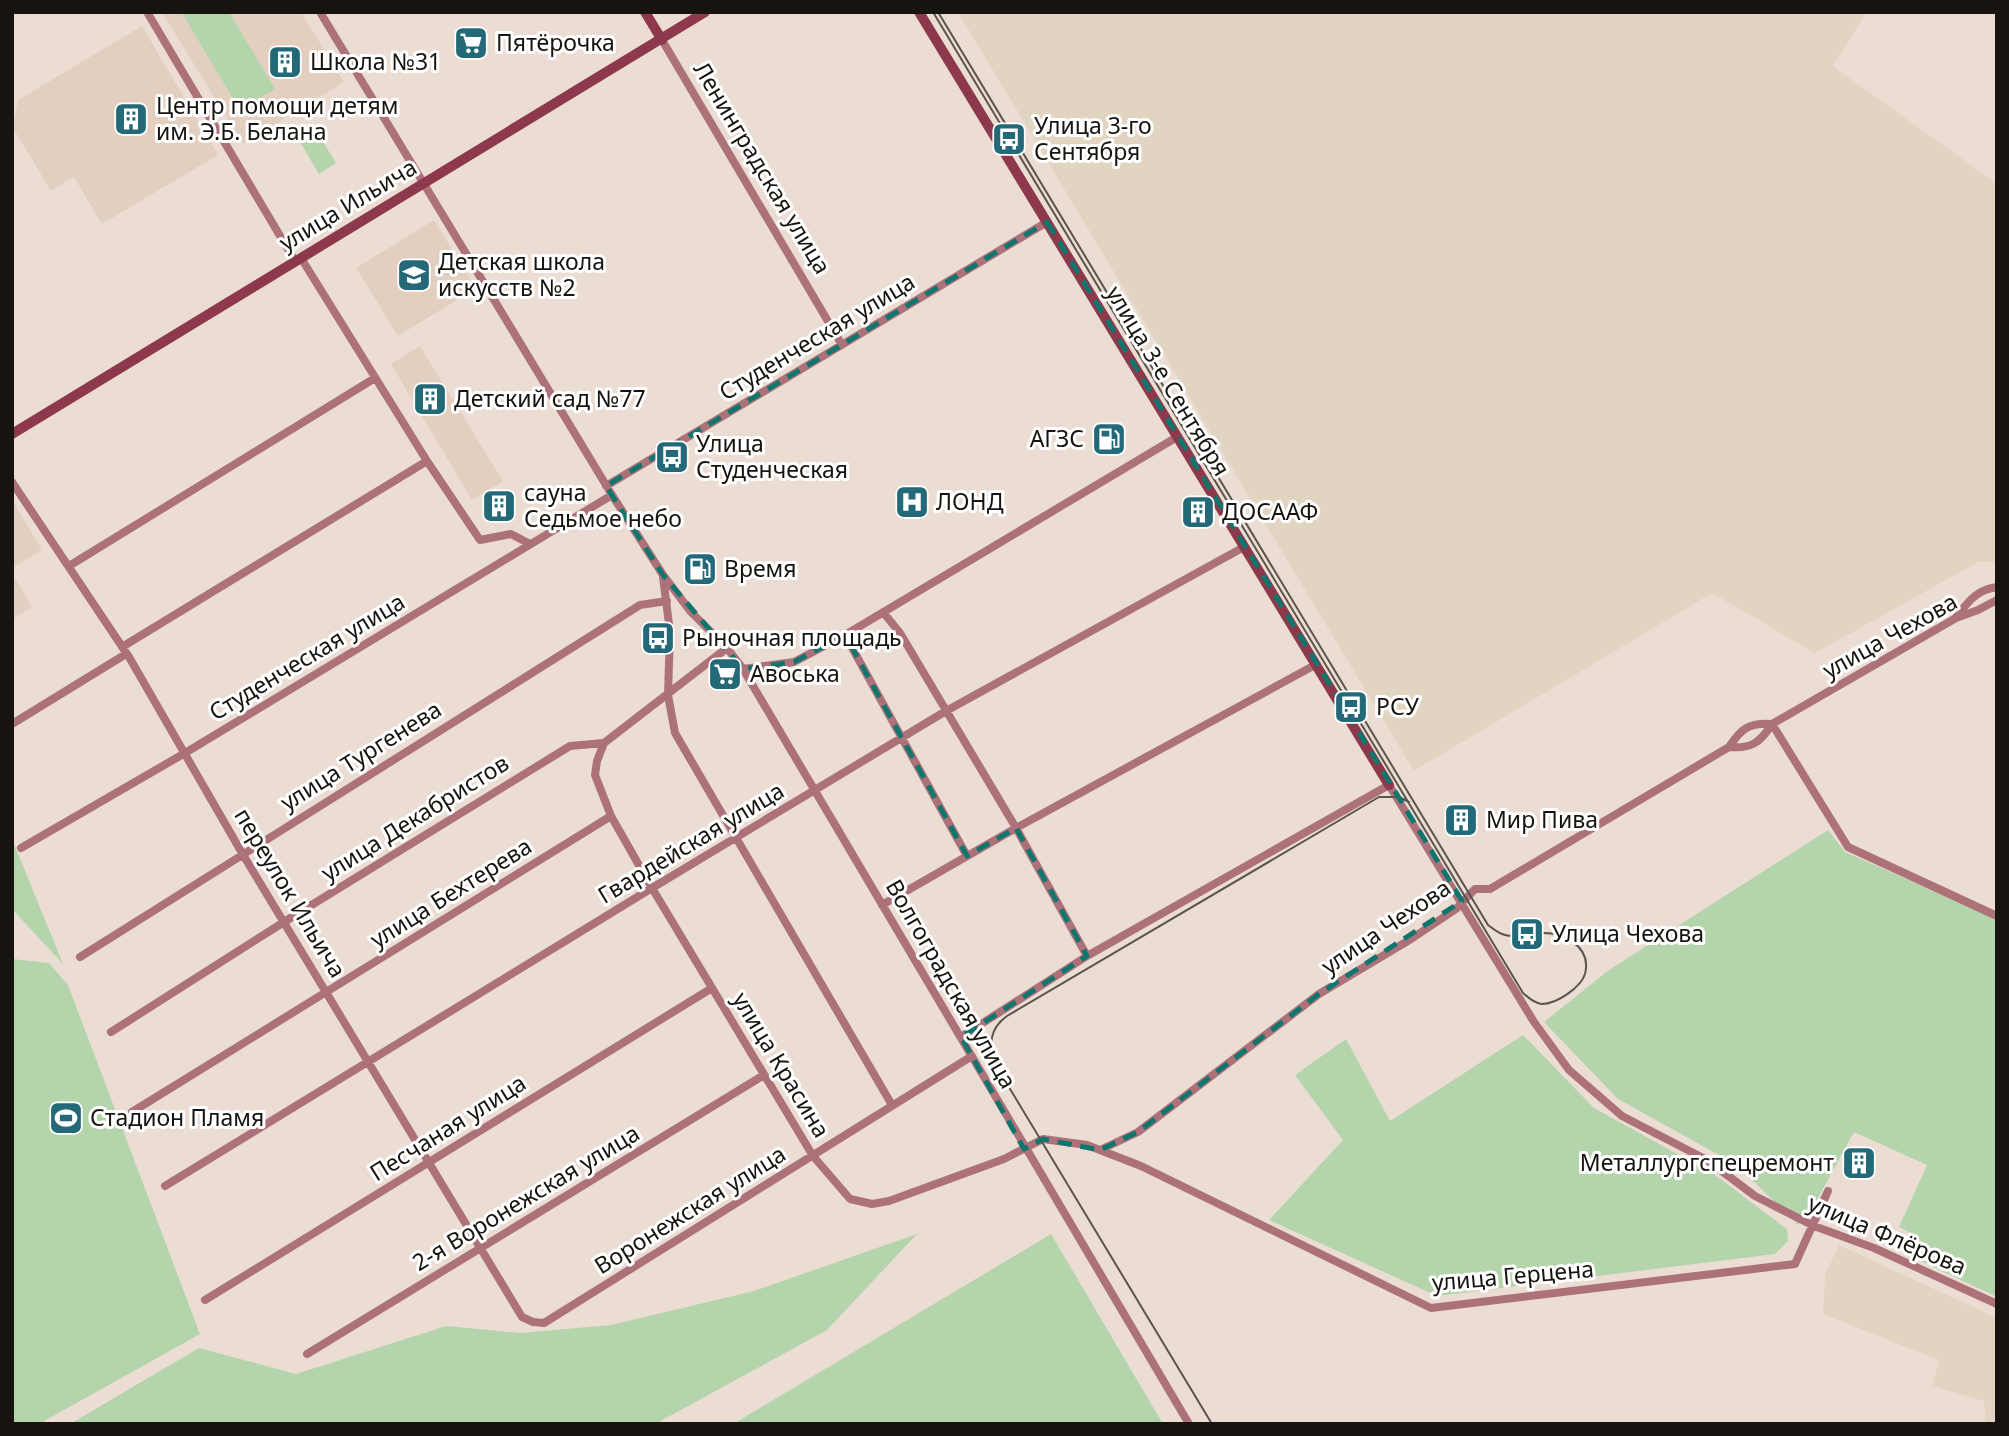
<svg xmlns="http://www.w3.org/2000/svg" width="2009" height="1436" viewBox="0 0 2009 1436" font-family="'Noto Sans',sans-serif">
<style>
.built{fill:#e3cfc0}
.industrial{fill:#e1d4c1}
.green{fill:#b4d5ab}
.lines{fill:none;stroke-linecap:round;stroke-linejoin:round}
.street{stroke:#ad717a;stroke-width:8}
.secondary{stroke:#8e394b;stroke-width:10}
.tram{stroke:#5b544e;stroke-width:2}
.marked{fill:none;stroke:#0f766e;stroke-width:5;stroke-dasharray:14 9;stroke-linejoin:round}
.labels{text-anchor:middle;stroke-width:6;stroke-linejoin:round;paint-order:stroke}
.poi-label{font-size:23px;fill:#17130f;stroke:#fff;text-anchor:start}
.street-label{font-size:23px;fill:#17130f;stroke:#fff}
</style>
<rect width="100%" height="100%" fill="#ebddd3"/>
<path class="built" d="M162,12H301L344,82L243,144Z
M142,26L218,155L102,224L74,177L51,191L13,128L18,100Z
M434,220L472,282L463,296L398,336L356,268Z
M420,346L503,481L472,500L391,364Z
M12,500L42,550L12,568Z
M12,573L32,607L12,619Z"/>
<path class="industrial" d="M958,12H1867L1833,66L1997,184V563L1980,561L1815,653L1712,593L1414,771Z
M1839,1245L1997,1318V1424H1986L1984,1401L1932,1386L1939,1360L1823,1314L1825,1275Z"/>
<path class="green" d="M229,12L275,89L240,110L182,13Z
M317,132L336,163L319,174L300,142Z
M1828,830L1845,852L1997,919V1297L1908,1255L1917,1236L1899,1227L1927,1165L1854,1132L1812,1209L1798,1225L1737,1165L1618,1099L1544,1022L1609,970Z
M12,839L63,964L12,909Z
M12,959L49,963L68,985L200,1334L39,1424H12Z
M1523,1035L1594,1108L1715,1175L1787,1229L1788,1241L1775,1254L1437,1296L1269,1220L1343,1140L1295,1075L1346,1039L1390,1121Z
M917,1234L827,1330L655,1424H70L199,1348L296,1374L446,1326L521,1333L611,1325L754,1291Z
M1051,1234L1163,1424H733Z"/>
<g class="lines">
<path class="street" d="M147,12L295,261
M320,12L612,495L663,575L691,612L727,648L743,669C893,920 1038,1173 1189,1424
M662,40L842,345
M301,258L427,461L480,540L511,534L530,544
M12,482L129,657L242,853L522,1317L533,1322L544,1323L972,1056
M606,486L1047,222
M69,566L375,378
M663,577L670,632L668,695L675,733L892,1105
M883,612L900,633L1016,828L1087,956
M1956,617C1969,601 1976,590 1997,587
M845,635L967,856
M122,647L427,461
M727,648L604,743L597,761L595,775L611,816L652,888L813,1156L850,1199L872,1204L889,1201L1004,1159L1043,1139L1087,1145L1141,1166L1431,1308L1795,1264L1828,1191
M743,669L794,662L845,635L1177,437
M12,724L126,654
M1729,747C1741,729 1749,722 1772,724L1848,847L1997,916
M21,848L185,753L612,495
M882,905L1016,828L1315,665
M80,957L640,605L667,601
M111,1032L284,922L570,746L604,743
M961,1037L1087,956L1389,785L1534,1022L1569,1070L1622,1116L1707,1160L1755,1196L1814,1226L1874,1248L1997,1304
M132,1112L611,816
M1100,1150L1138,1132L1319,994L1411,939L1456,909L1475,889H1490L1729,747C1751,749 1760,743 1772,724L1956,618L1978,610L1997,600
M165,1186L652,888L946,711L1244,547
M205,1300L712,988
M307,1354L764,1075"/>
<path class="secondary" d="M645,12L662,40
M919,12L1389,785
M12,434L705,12"/>
<path class="tram" d="M933,12L1523,993C1529,998 1534,1003 1542,1004C1557,1004 1581,987 1585,974C1592,946 1563,932 1540,933C1527,933 1514,939 1502,934C1497,932 1492,928 1488,925L938,12
M1212,1424L995,1064C989,1044 989,1029 1007,1016L1379,797H1399L1409,802"/>
</g>
<path class="marked" d="M1047,222L1462,901L1319,994L1138,1132L1100,1150L1043,1139L1024,1149L961,1037L1087,956L1016,828L967,856L845,635L794,662L743,669L663,575L606,486Z"/>
<defs>
<g id="supermarket-square" transform="scale(1.75)"><rect x="-9" y="-9" width="18" height="18" rx="4" fill="#236978" stroke="#fff"/><path d="M-6-5.5h2.5l.6 2H6L4.5 2H-2.5L-4.4-4H-6ZM-1.5 3.2a1.3 1.3 0 1 0 .1 0ZM3 3.2a1.3 1.3 0 1 0 .1 0Z" fill="#fff"/></g>
<g id="building-square" transform="scale(1.75)"><rect x="-9" y="-9" width="18" height="18" rx="4" fill="#236978" stroke="#fff"/><path d="M-4-6H4V6H1V3H-1V6H-4ZM-2.5-4.3h1.7v1.8h-1.7ZM.8-4.3h1.7v1.8H.8ZM-2.5-1h1.7V.8h-1.7ZM.8-1h1.7V.8H.8Z" fill="#fff"/></g>
<g id="bus-square" transform="scale(1.75)"><rect x="-9" y="-9" width="18" height="18" rx="4" fill="#236978" stroke="#fff"/><path d="M-5-6H5V4H4V6H2V4H-2V6H-4V4H-5ZM-3.5-4V0h7V-4ZM-3.5 1.2v1.5H-2V1.2ZM2 1.2v1.5H3.5V1.2Z" fill="#fff"/></g>
<g id="school-square" transform="scale(1.75)"><rect x="-9" y="-9" width="18" height="18" rx="4" fill="#236978" stroke="#fff"/><path d="M0-5L7-2L0 1L-7-2ZM-4 1L0 2.5L4 1V4Q0 6-4 4Z" fill="#fff"/></g>
<g id="fuel-square" transform="scale(1.75)"><rect x="-9" y="-9" width="18" height="18" rx="4" fill="#236978" stroke="#fff"/><path d="M-5.5-6h7V0h2V4h1.3V-2.5L3-4.5l.8-.8L6-3V5H2.5V1h-1V6h-7ZM-4.2-4.7v3.2H.2V-4.7Z" fill="#fff"/></g>
<g id="hospital-square" transform="scale(1.75)"><rect x="-9" y="-9" width="18" height="18" rx="4" fill="#236978" stroke="#fff"/><path d="M-5-5h3v3.5h4V-5h3V5h-3V1.5h-4V5h-3Z" fill="#fff"/></g>
<g id="stadium-square" transform="scale(1.75)"><rect x="-9" y="-9" width="18" height="18" rx="4" fill="#236978" stroke="#fff"/><path d="M0-5a6.5 5 0 1 0 0 10a6.5 5 0 1 0 0-10ZM-3.5-1.8h7v3.6h-7Z" fill="#fff"/></g>
</defs>
<g fill-rule="evenodd">
<use href="#supermarket-square" x="471" y="43"/>
<use href="#building-square" x="285" y="62"/>
<use href="#building-square" x="131" y="119"/>
<use href="#bus-square" x="1009" y="139"/>
<use href="#school-square" x="414" y="275"/>
<use href="#building-square" x="430" y="399"/>
<use href="#fuel-square" x="1109" y="439"/>
<use href="#bus-square" x="672" y="457"/>
<use href="#hospital-square" x="912" y="502"/>
<use href="#building-square" x="499" y="506"/>
<use href="#building-square" x="1198" y="512"/>
<use href="#fuel-square" x="700" y="569"/>
<use href="#bus-square" x="658" y="638"/>
<use href="#supermarket-square" x="725" y="674"/>
<use href="#bus-square" x="1351" y="707"/>
<use href="#building-square" x="1461" y="820"/>
<use href="#bus-square" x="1527" y="934"/>
<use href="#stadium-square" x="66" y="1118"/>
<use href="#building-square" x="1859" y="1163"/>
</g>
<g class="labels">
<g class="poi-label">
<text x="496" y="51">Пятёрочка</text>
<text x="310" y="70">Школа №31</text>
<text x="156" y="114">Центр помощи детям<tspan x="156" dy="26">им. Э.Б. Белана</tspan></text>
<text x="1034" y="134">Улица 3-го<tspan x="1034" dy="26">Сентября</tspan></text>
<text x="438" y="270">Детская школа<tspan x="438" dy="26">искусств №2</tspan></text>
<text x="454" y="407">Детский сад №77</text>
<text x="1084" y="447" text-anchor="end">АГЗС</text>
<text x="696" y="452">Улица<tspan x="696" dy="26">Студенческая</tspan></text>
<text x="524" y="501">сауна<tspan x="524" dy="26">Седьмое небо</tspan></text>
<text x="936" y="510">ЛОНД</text>
<text x="1222" y="520">ДОСААФ</text>
<text x="724" y="577">Время</text>
<text x="682" y="646">Рыночная площадь</text>
<text x="750" y="682">Авоська</text>
<text x="1376" y="715">РСУ</text>
<text x="1486" y="828">Мир Пива</text>
<text x="1552" y="942">Улица Чехова</text>
<text x="90" y="1126">Стадион Пламя</text>
<text x="1834" y="1171" text-anchor="end">Металлургспецремонт</text>
</g>
<g class="street-label">
<text transform="translate(762 168) rotate(59)" y="8">Ленинградская улица</text>
<text transform="translate(348 205) rotate(-31)" y="8">улица Ильича</text>
<text transform="translate(817 337) rotate(-31)" y="8">Студенческая улица</text>
<text transform="translate(1168 381) rotate(59)" y="8">улица 3-е Сентября</text>
<text transform="translate(1890 636) rotate(-29)" y="8">улица Чехова</text>
<text transform="translate(307 657) rotate(-31)" y="8">Студенческая улица</text>
<text transform="translate(361 756) rotate(-32)" y="8">улица Тургенева</text>
<text transform="translate(415 818) rotate(-32)" y="8">улица Декабристов</text>
<text transform="translate(691 843) rotate(-31)" y="8">Гвардейская улица</text>
<text transform="translate(290 893) rotate(59)" y="8">переулок Ильича</text>
<text transform="translate(451 893) rotate(-32)" y="8">улица Бехтерева</text>
<text transform="translate(1386 927) rotate(-34)" y="8">улица Чехова</text>
<text transform="translate(951 984) rotate(60)" y="8">Волгоградская улица</text>
<text transform="translate(781 1065) rotate(59)" y="8">улица Красина</text>
<text transform="translate(448 1128) rotate(-32)" y="8">Песчаная улица</text>
<text transform="translate(526 1198) rotate(-31)" y="8">2-я Воронежская улица</text>
<text transform="translate(690 1210) rotate(-32)" y="8">Воронежская улица</text>
<text transform="translate(1887 1235) rotate(23)" y="8">улица Флёрова</text>
<text transform="translate(1513 1276) rotate(-5)" y="8">улица Герцена</text>
</g>
</g>
<rect width="2009" height="1436" fill="none" stroke="#17130f" stroke-width="28"/>
</svg>
